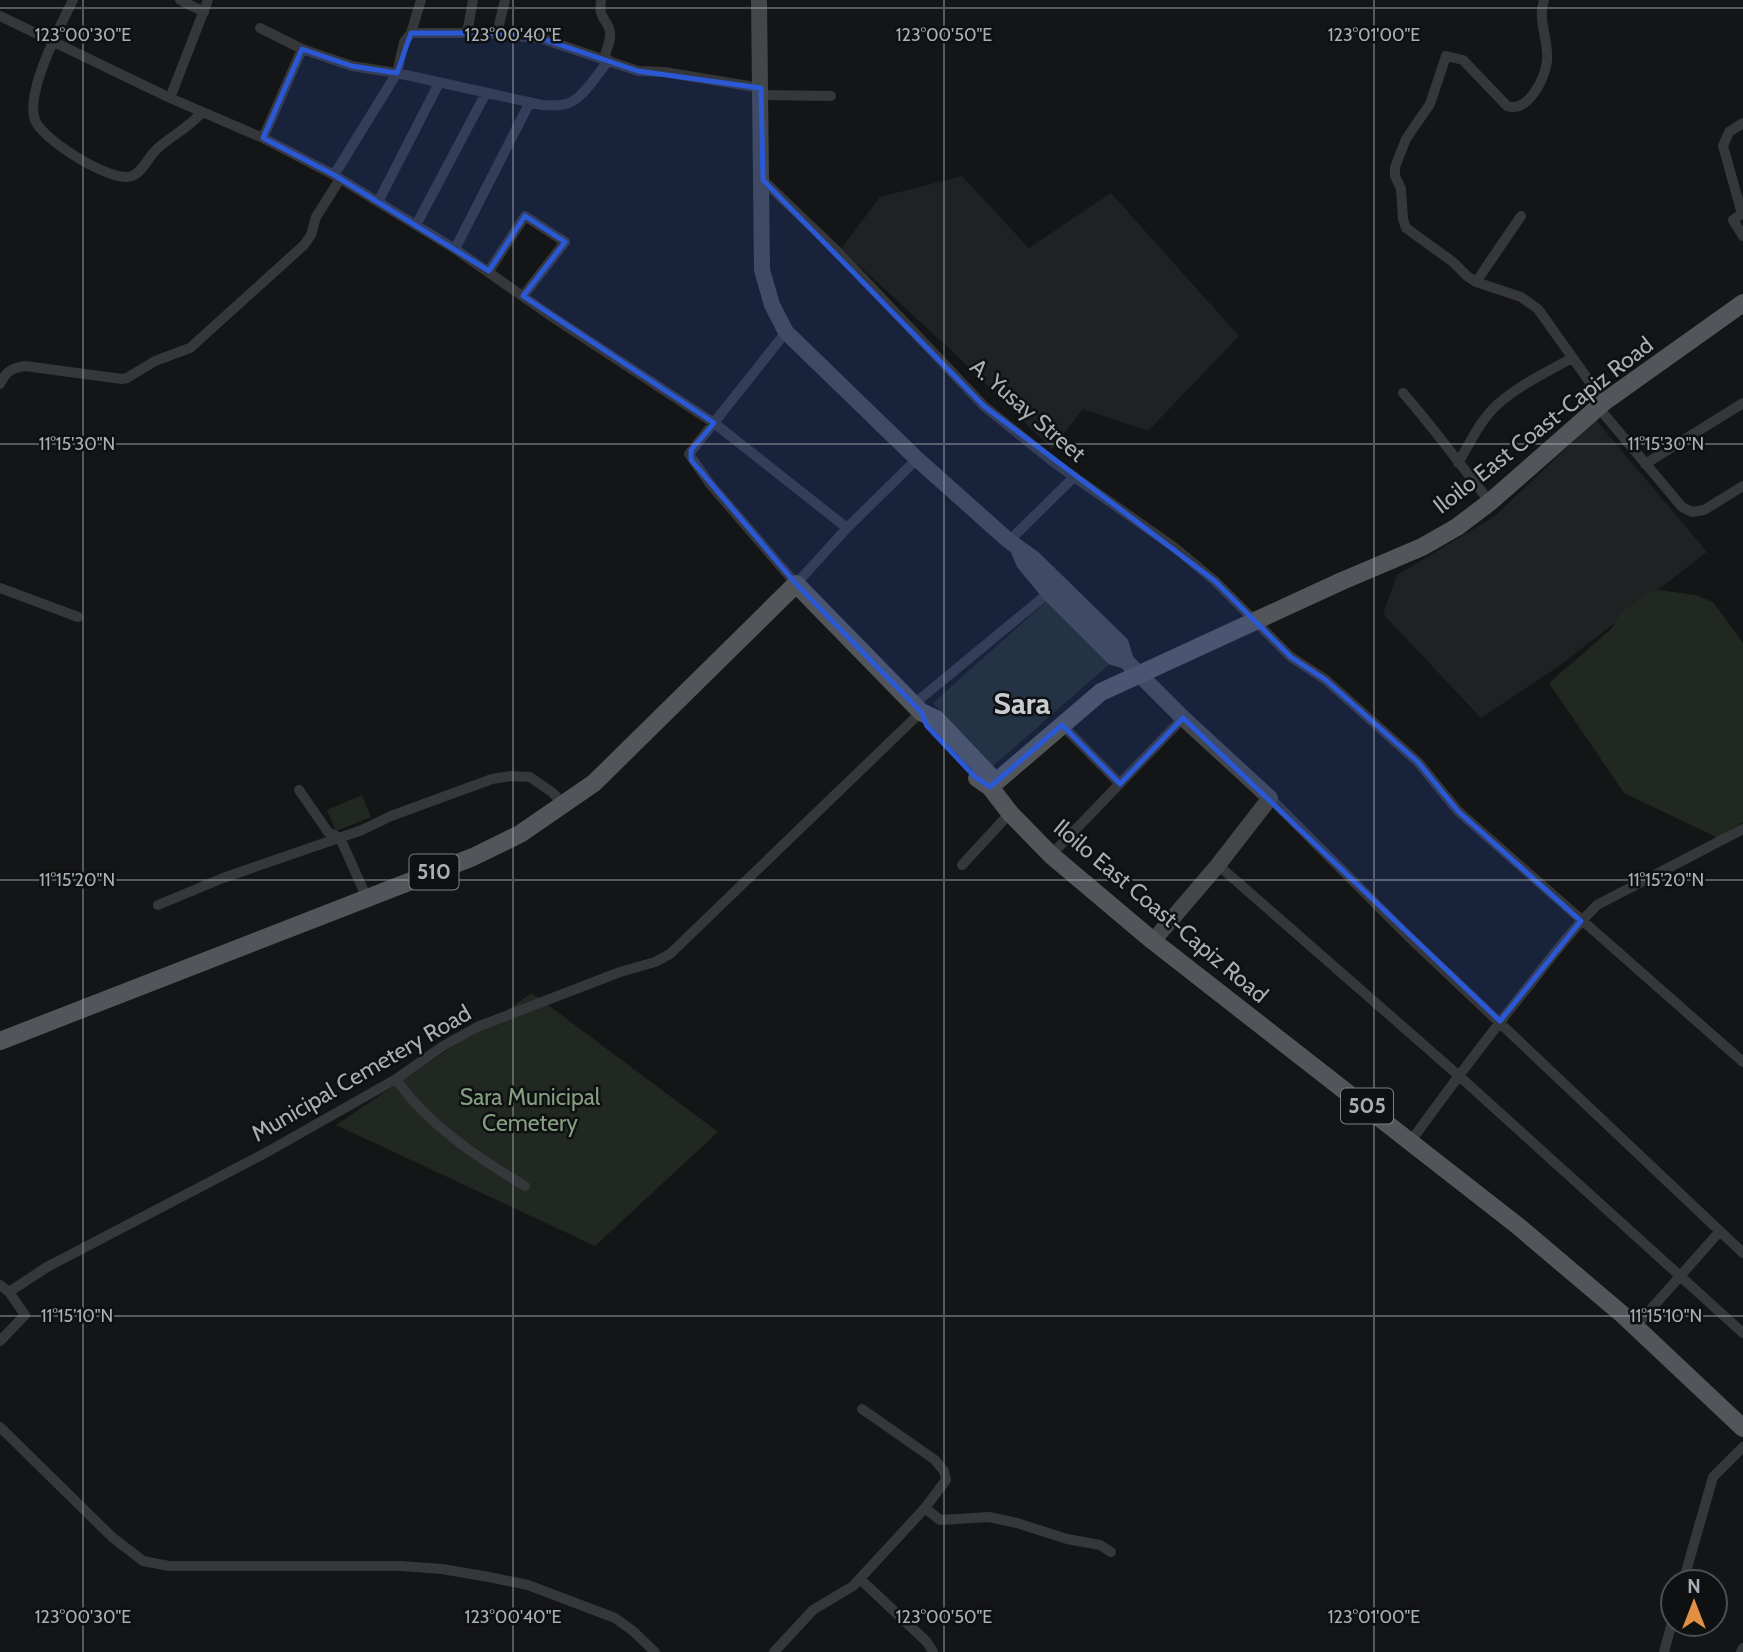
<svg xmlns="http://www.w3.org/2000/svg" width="1743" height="1652" viewBox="0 0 1743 1652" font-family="Cabin,sans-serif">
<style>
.built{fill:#202123}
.green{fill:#212821}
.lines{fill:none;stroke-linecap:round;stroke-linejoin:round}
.street{stroke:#36373a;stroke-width:10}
.secondary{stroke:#44474a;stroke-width:16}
.primary{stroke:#525559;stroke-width:18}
.marked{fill:#2b58d4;fill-opacity:0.2;stroke:#2b58d4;stroke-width:5;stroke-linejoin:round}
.ticks{fill:none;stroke:#a7aeb5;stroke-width:2;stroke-opacity:0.45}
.labels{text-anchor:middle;stroke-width:5;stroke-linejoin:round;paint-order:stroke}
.shield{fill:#0f1011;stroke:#797f84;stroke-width:2}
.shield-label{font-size:21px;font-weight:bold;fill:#a7aeb5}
.street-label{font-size:23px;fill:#a7aeb5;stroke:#0f1011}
.park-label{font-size:23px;fill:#849e80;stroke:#0f1011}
.district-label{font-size:30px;font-weight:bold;fill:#c8ccd1;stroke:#0f1011}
.ticks-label{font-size:18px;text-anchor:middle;fill:#a7aeb5;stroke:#0f1011;stroke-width:5;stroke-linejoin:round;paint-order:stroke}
</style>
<rect width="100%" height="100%" fill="#141516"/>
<path class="built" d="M962,176L1029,248L1111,193L1239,336L1148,431L1083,409L1052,449L953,352L841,249L880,197Z
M1596,420L1707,552L1559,666L1481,718L1383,614L1397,575L1495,516Z"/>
<path class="green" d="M1659,590L1696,595L1713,602L1743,643V822L1718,838L1624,793L1549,683L1611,629L1621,613L1647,593Z
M1050,598L1112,662L992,767L933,703Z
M362,795L371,817L336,831L327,810Z
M532,993L718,1132L595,1246L336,1125Z"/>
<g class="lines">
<path class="street" d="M73,0C60,26 25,93 35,120C42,140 113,184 132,176C143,172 148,157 157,149C172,135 189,128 202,112
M180,0L204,12
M601,0C599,17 603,15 609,28C613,37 606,50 604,58
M1544,0C1537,20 1549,40 1547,61C1545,79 1528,113 1507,106L1463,60L1446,56L1430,104L1406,139L1395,167V176L1401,189L1403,219L1406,228L1453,262L1467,276L1476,282L1521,297L1538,309L1604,402
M0,16L170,98L263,138L334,175L455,249L551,316L714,423L847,528
M260,28L302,49L352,66L397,73L542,105C551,105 562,107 571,102C586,94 598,73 609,60
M411,33L421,0
M467,33L473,0
M497,33L505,0
M762,95L831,96
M170,98L208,0
M263,138L302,49
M334,175L397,73L404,42L411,33H490L543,39L638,71L664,72L761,88
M763,180L836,250L984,406L1056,464L1174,547L1215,581L1291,657L1326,680L1418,762L1458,811L1743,1062
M378,202L439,83
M1743,213L1733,220L1743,236
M1742,214L1723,146L1729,132L1743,123
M416,225L486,93
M455,249L530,102
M489,271L525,216L565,242L523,296
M1476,282L1521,216
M786,332L689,454L710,484L796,584L847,528L917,459
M0,384C6,371 12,368 25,366L122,379L127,378L155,361L190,348L304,245L311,235L316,217L340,179
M1403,393C1434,428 1461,466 1490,502
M1598,407L1682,507L1692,512L1704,510L1743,486
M1458,463C1470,443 1480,420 1498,404C1519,385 1547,372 1572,358
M1645,464L1743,403
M1009,541L1074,477
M0,588L78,617
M914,704L1052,590
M1062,725L1120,784
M299,790L328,832L340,838L367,898
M1270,798L1409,937L1743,1253
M1051,855L1183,718
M962,865L1010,813
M1218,865L1458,1075L1743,1333
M158,905L223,878L362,830L391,816L492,779L511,776L530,777L553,793L564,805
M396,1079C427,1124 478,1158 525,1186
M1411,1141C1450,1087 1490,1034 1531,983C1552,956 1573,929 1597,905L1743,829
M0,1285L9,1292L47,1267L269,1151L396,1079L443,1046L477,1027L620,972L655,962L670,954L921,712
M1636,1326L1720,1231
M0,1341L25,1315L9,1292
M0,1427L112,1537L143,1561L169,1566H401L442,1569L489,1577L528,1585L615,1618L633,1631L655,1652
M925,1508L940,1520L989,1517L1017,1523L1067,1539L1100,1545L1111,1552
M860,1579L927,1642L933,1652
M1683,1582L1713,1477L1743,1447
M774,1652L813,1610L853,1586L925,1508L946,1480L944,1471L935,1460L862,1409
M1664,1652L1673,1619
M1741,1652L1743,1648"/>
<path class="secondary" d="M759,0L762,270L772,305L786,332L917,459L1009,541L1033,558L1121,644L1126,661
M1019,551L1024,563L1048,592L1113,657L1126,661L1183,718L1270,798L1218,865L1153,941"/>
<path class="primary" d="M977,778L990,787L1010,813L1051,855L1153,941L1518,1226L1623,1315L1743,1428
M990,787L1101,692L1342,581L1422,547L1457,527L1490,502L1604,402L1743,303
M0,1041L473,857L520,834L594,783L796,584L921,712L936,719L995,781"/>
</g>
<path class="marked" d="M411,33H490L543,39L638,71L761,88L763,180L984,406L1215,581L1291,657L1326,680L1418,762L1458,811L1581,921L1500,1021L1183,718L1120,784L1062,725L990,787L975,777L927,726L921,712L796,584L691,460V450L714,423L523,296L565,242L525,216L489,271L334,175L263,138L302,49L352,66L397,73Z"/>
<path class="ticks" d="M83,0V1652M513,0V1652M944,0V1652M1374,0V1652M0,8H1743M0,444H1743M0,880H1743M0,1316H1743"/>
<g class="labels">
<g class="shield">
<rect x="409.5" y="854.5" width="49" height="35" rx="5"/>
<rect x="1341" y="1088.5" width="52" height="35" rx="5"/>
</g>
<g class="shield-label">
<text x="434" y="879">510</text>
<text x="1367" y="1113">505</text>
</g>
<g class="street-label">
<text transform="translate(1028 410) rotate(41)" y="8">A. Yusay Street</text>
<text transform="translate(1543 425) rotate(-38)" y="8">Iloilo East Coast-Capiz Road</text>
<text transform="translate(1161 911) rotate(40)" y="8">Iloilo East Coast-Capiz Road</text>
<text transform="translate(361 1073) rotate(-30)" y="8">Municipal Cemetery Road</text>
</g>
<g class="park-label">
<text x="530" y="1105">Sara Municipal<tspan x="530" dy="26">Cemetery</tspan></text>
</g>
<g class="district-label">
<text x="1022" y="714">Sara</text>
</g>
</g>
<g class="ticks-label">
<text x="83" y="41">123°00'30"E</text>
<text x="513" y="41">123°00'40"E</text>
<text x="944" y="41">123°00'50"E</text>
<text x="1374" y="41">123°01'00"E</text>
<text x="77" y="450">11°15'30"N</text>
<text x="1666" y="450">11°15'30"N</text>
<text x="77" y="886">11°15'20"N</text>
<text x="1666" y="886">11°15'20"N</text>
<text x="77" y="1322">11°15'10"N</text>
<text x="1666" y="1322">11°15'10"N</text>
<text x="83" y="1623">123°00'30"E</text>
<text x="513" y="1623">123°00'40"E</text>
<text x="944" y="1623">123°00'50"E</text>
<text x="1374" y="1623">123°01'00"E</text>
</g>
<g transform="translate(1694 1603)"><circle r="33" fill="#0f1011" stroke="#4c4f53" stroke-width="2"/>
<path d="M0-5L12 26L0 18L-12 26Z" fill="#e18f42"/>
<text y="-10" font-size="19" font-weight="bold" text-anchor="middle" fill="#a7aeb5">N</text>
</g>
</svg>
